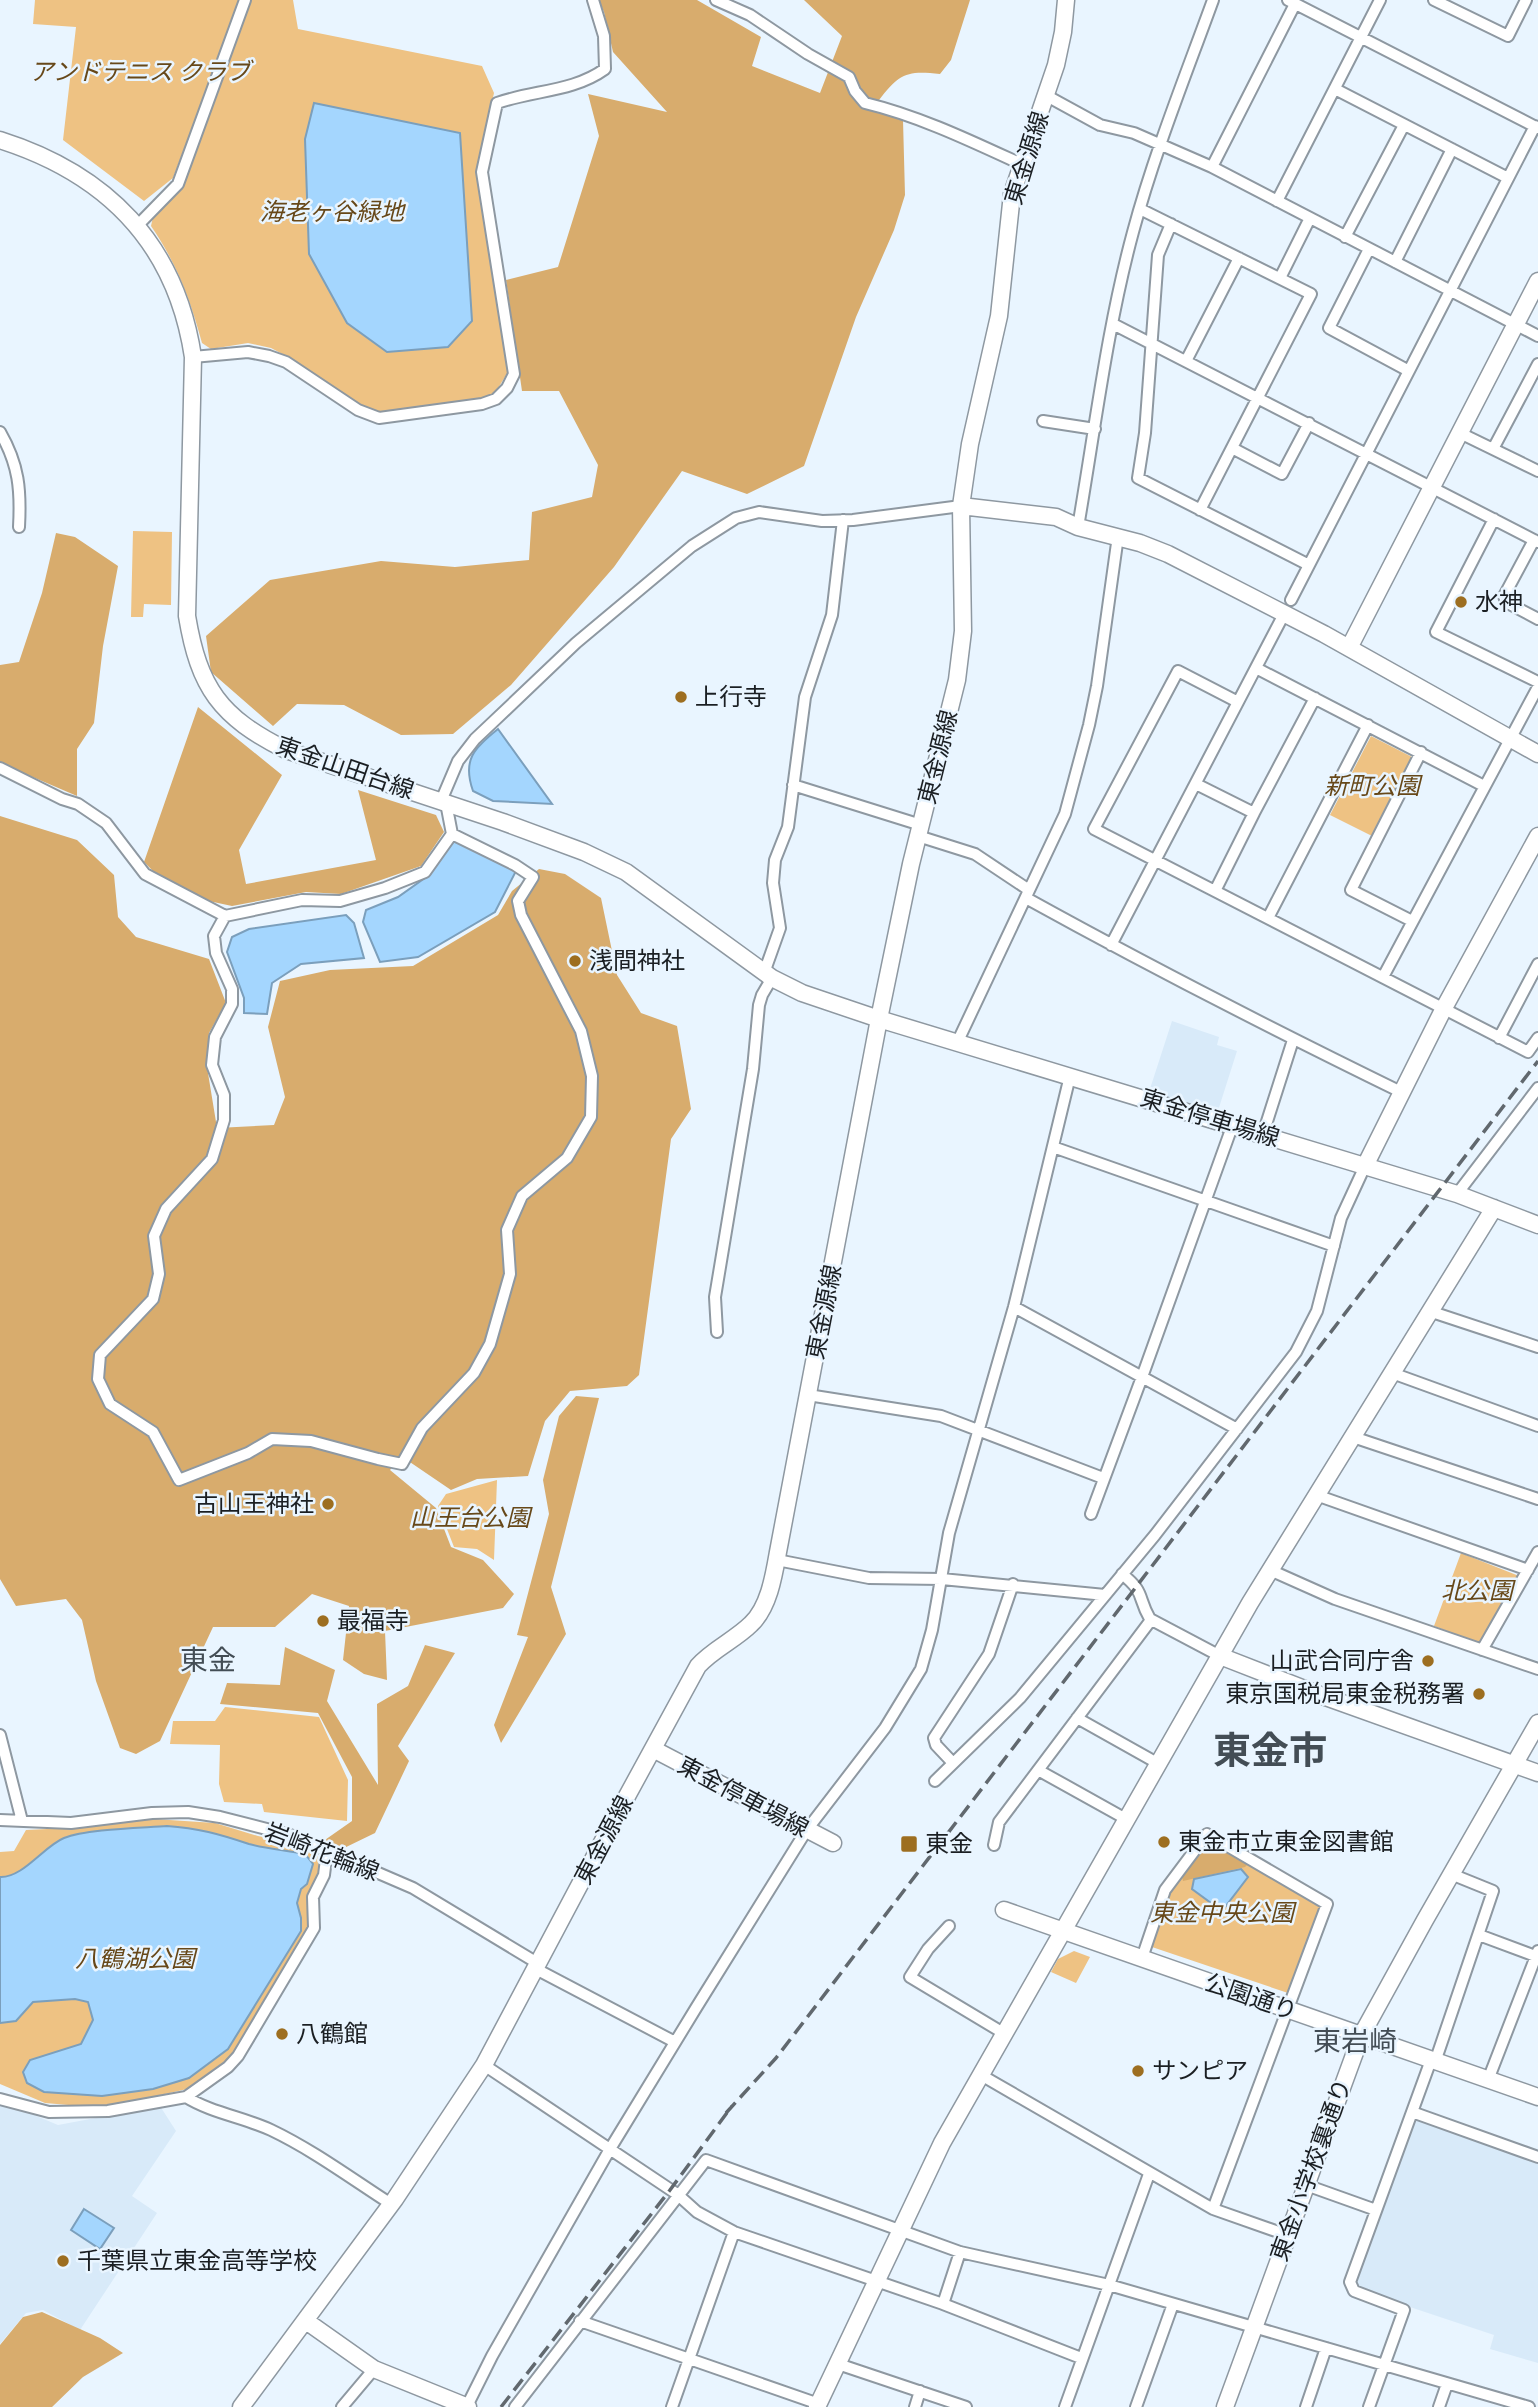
<svg xmlns="http://www.w3.org/2000/svg" width="1538" height="2407" viewBox="0 0 1538 2407" font-family="Spectral,'Noto Sans JP',serif">
<style>
.built{fill:#d8eaf9}
.green{fill:#eec283}
.forest{fill:#d8ac6d}
.water{fill:#a4d6fe;stroke:#7b9fbc;stroke-width:2}
.lines{fill:none;stroke-linecap:round;stroke-linejoin:round}
.street-casing{stroke:#8e98a1;stroke-width:14}
.secondary-casing{stroke:#8e98a1;stroke-width:19}
.street{stroke:#fff;stroke-width:10}
.secondary{stroke:#fff;stroke-width:16}
.rail{stroke:#61686e;stroke-width:3.5;stroke-dasharray:14 7;stroke-linecap:butt}
.poi-dot{fill:#9d6e20;stroke:#e9f5ff;stroke-width:2.5}
.labels{text-anchor:middle;stroke-width:5;stroke-linejoin:round;paint-order:stroke}
.park-label{font-size:24px;font-style:italic;fill:#674819;stroke:#e9f5ff}
.street-label{font-size:24px;fill:#1b1f23;stroke:#e9f5ff}
.poi-label{font-size:24px;fill:#1b1f23;stroke:#e9f5ff;text-anchor:start}
.quarter-label{font-size:28px;fill:#434d55;stroke:#e9f5ff}
.town-label{font-size:38px;font-weight:bold;fill:#434d55;stroke:#e9f5ff}
</style>
<rect width="100%" height="100%" fill="#e9f5ff"/>
<path class="built" d="M1172,1021L1219,1037L1217,1045L1237,1051L1216,1117L1148,1095Z
M0,2101L58,2125L160,2106L176,2131L132,2196L157,2213L80,2330L43,2310L26,2313L0,2344Z
M1416,2118L1538,2161V2363L1490,2349L1494,2335L1359,2290L1355,2283Z"/>
<path class="green" d="M35,0H240L173,178L144,201L63,140L76,27L33,24Z
M251,0H293L298,29L482,66L494,93L476,174L508,372L495,393L483,399L380,412L360,406L292,359L271,348L248,343L211,349L202,343C190,299 177,264 151,226L153,217L182,187Z
M133,531L172,532L171,605L144,604L143,617H131Z
M1371,736L1414,758L1374,837L1330,815Z
M497,1480L494,1560L477,1549L454,1547L438,1506L446,1494Z
M1461,1553L1519,1576L1479,1643L1434,1626Z
M225,1707L319,1717L348,1780L347,1821L264,1812L262,1804L224,1802L219,1784L220,1745L170,1744L173,1721H215Z
M154,1819L215,1823L258,1836L300,1845L318,1855L319,1872L310,1896V1927L236,2053L187,2089L104,2108L45,2103L0,2084V1852L14,1851L26,1830L69,1828Z
M1207,1840L1321,1908L1291,1994L1152,1947L1169,1892Z
M1074,1951L1090,1957L1076,1983L1051,1972L1058,1959Z"/>
<path class="forest" d="M599,0H697L761,37L752,66L820,93L842,36L804,0H970L951,60L940,74C906,70 899,74 879,100L903,120L905,195L894,230L856,317L804,466L747,494L682,471L614,567L511,685L453,734L401,735L344,705L297,704L273,726L211,672L206,636L270,580L381,561L455,567L529,560L532,512L592,497L598,465L559,391H522L506,280L558,267L599,136L588,94L667,112L613,52L604,12Z
M56,533L75,537L118,566L103,646L94,723L77,749V796L0,763V665L19,662L42,593Z
M198,707L282,775L239,850L246,884L376,860L358,790L436,815L444,832L421,866L341,894L306,892L232,906L176,894L144,862Z
M0,816L77,840L114,875L118,917L136,937L209,959L226,1003L209,1033L207,1067L217,1128L274,1125L285,1097L268,1027L280,981L330,970L413,966L498,915L512,891L539,869L565,874L601,898L617,975L641,1013L677,1026L691,1109L671,1139L639,1375L627,1386L570,1391L545,1421L528,1476L477,1479L451,1490L401,1456L390,1470L436,1508L451,1547L483,1560L514,1594L503,1608L385,1631L387,1680L364,1674L343,1660L349,1606L312,1594L275,1627H213L160,1741L136,1754L120,1748L96,1681L82,1620L66,1599L16,1606L0,1579Z
M576,1396L599,1398L551,1587L566,1634L501,1743L494,1725L528,1637L517,1635L549,1514L543,1480L559,1416Z
M425,1645L455,1653L398,1746L409,1761L375,1833L340,1850L322,1842L352,1821V1777L318,1713L220,1704L227,1683L280,1685L285,1647L335,1670L327,1701L378,1785L377,1704L408,1686Z
M1207,1842L1247,1865L1245,1867L1183,1881L1182,1877Z
M42,2312L100,2338L123,2353L83,2377L52,2407H0V2345L23,2317Z"/>
<path class="water" d="M314,103L460,133L472,321L448,347L387,352L347,323L309,254L305,139Z
M498,729L552,804L493,801L473,791C462,760 474,748 498,729Z
M454,840L516,871L495,912L418,957L380,962L363,922L366,910L398,897L429,875Z
M346,915L354,923L364,958L301,964L272,983L267,1014L244,1013V998L227,952L232,937L249,929Z
M167,1826C198,1828 219,1834 249,1844C267,1849 287,1850 305,1854L313,1864L307,1884L301,1889L297,1903L301,1918V1931L228,2049L189,2078L153,2089L102,2096L44,2092L27,2083L23,2072L30,2060L81,2044L93,2020L88,2002L75,1999L33,2002L16,2021L0,2023V1877C23,1878 44,1846 64,1838C86,1829 141,1828 167,1826Z
M1241,1869L1248,1877L1222,1911L1192,1889L1194,1879Z
M84,2209L114,2228L100,2249L71,2230Z"/>
<g class="lines">
<g class="street-casing">
<path id="street" d="M716,0L750,15L808,54L849,77L855,91L865,103C919,116 971,141 1021,164
M1288,0L1538,128
M1434,0L1508,36L1526,0
M1335,89L1508,178
M1047,96L1100,125L1134,133L1212,167L1538,336
M1212,167L1295,4
M1277,201L1380,0
M1140,209L1311,294L1200,510
M1171,224L1158,255L1145,433L1138,478L1309,565
M137,226L178,184L245,0
M1345,237L1404,125
M1369,249L1329,328L1409,371
M1395,262L1452,149
M1280,278L1310,218
M1113,324L1538,542
M193,357L248,352L269,356L286,362L358,410L379,418L482,404L496,399L507,388L514,374L482,172L497,103C534,90 573,92 605,69L604,36L593,0
M1186,361L1239,258
M1043,421L1095,429
M0,432C19,465 21,490 19,527
M1460,433L1538,471
M1232,448L1282,474L1309,423
M1493,449L1538,364
M1494,519L1436,632L1538,682
M1078,527C1095,429 1107,328 1133,232C1154,154 1185,77 1213,0
M1534,540L1504,596L1506,602L1538,619
M1291,600L1535,126
M1256,668L1484,786
M1238,702L1178,671L1094,829L1528,1052L1538,1038
M0,768L62,799L78,804L106,823L145,874L225,916L302,900L340,901L385,888L425,872L452,834L446,803
M1196,784L1254,813L1215,891
M793,785L921,825
M441,801L458,761L475,739L493,722L576,643L692,546L736,518L759,512L822,521L853,520L961,506
M1254,813L1315,698
M918,836L975,854L1029,890
M1026,898C1149,966 1274,1030 1401,1092
M225,916L214,936L216,953L232,989V1004L215,1037L212,1065L224,1095V1120L212,1159L166,1209L154,1236L159,1274L153,1299L100,1355L98,1379L110,1404L153,1432L179,1480L248,1453L272,1439L311,1441L378,1459L402,1464L422,1428L474,1373L490,1344L510,1274L507,1230L522,1196L567,1158L591,1117L592,1076L581,1031L521,915L518,901L533,877L515,865L452,834
M1268,918L1368,725
M1412,921L1351,890L1421,752
M1111,945L1284,614
M764,973L780,928L773,883L775,860L788,827L805,697L832,615L843,520
M1383,977L1538,687
M1499,1038L1538,964
M957,1043L1065,814L1089,725L1097,686L1118,536
M1263,1134L1293,1040
M1053,1147L1334,1246
M1457,1194L1538,1088
M1014,1307L1237,1429
M1429,1311L1538,1347
M717,1332L715,1297L753,1069L759,1005L762,995L772,978
M1392,1373L1538,1426
M808,1395L941,1416L1103,1478
M1353,1437L1538,1499
M1316,1495L1528,1570
M1091,1514L1142,1377L1233,1124
M777,1560L869,1578L942,1579L1105,1595
M1270,1570L1335,1599L1538,1669
M1122,1574C1146,1593 1137,1597 1150,1619L1220,1656
M1482,1650L1538,1552
M1077,1718L1159,1764
M0,1735L22,1821
M953,1763L936,1745L934,1738L989,1654L1013,1584
M1038,1770L1126,1819
M935,1781L1020,1698L1155,1535L1296,1352L1317,1311L1341,1218L1365,1166
M0,1820L71,1823L152,1813L188,1812L220,1817L290,1835L413,1888L539,1964
M994,1845L999,1822L1151,1620
M949,1926L928,1949L910,1977L1005,2034
M1479,1935L1538,1957
M1142,1958L1165,1890L1207,1834L1327,1904L1213,2209
M536,1969L675,2042
M1435,2062L1493,1891L1451,1874
M484,2065L677,2194L697,2212L734,2232L943,2304L1081,2358
M981,2075L1213,2209L1287,2235
M1488,2080L1538,1951
M186,2097C212,2113 243,2117 271,2130C313,2150 352,2179 391,2204
M0,2099L49,2112L108,2111L186,2097L228,2067L238,2056L314,1928L313,1897L324,1875L327,1851
M1412,2112L1538,2157
M1306,2185L1376,2210
M943,2304L960,2252
M580,2321L819,2404
M838,2364L966,2407
M467,2406L492,2356L610,2149L696,2008L806,1831L885,1728L921,1669L932,1630L949,1533L1014,1307L1070,1076
M342,2407L374,2369
M515,2407L706,2160L960,2252L1109,2285L1529,2407
M672,2407L734,2232
M915,2407L920,2391
M1065,2407L1149,2174
M1136,2407L1173,2304
M1306,2407L1326,2348
M1369,2407L1404,2310L1354,2291L1350,2282L1431,2060
M1439,2407L1447,2384"/>
</g>
<g class="secondary-casing">
<path id="secondary" d="M0,140C107,174 176,244 193,357L187,616C199,688 220,717 286,750L503,822L584,852L626,872L772,978L802,993L879,1019L1457,1194L1538,1225
M961,506L1056,517L1078,527L1140,543L1168,554L1324,634L1538,754
M1349,648L1538,281
M1365,1166L1444,1008L1538,836
M1220,1656L1320,1695L1538,1773
M653,1749L833,1843
M1004,1910L1538,2097
M306,2321L374,2369L468,2407
M241,2407L395,2199L484,2065L614,1820L698,1666C713,1649 735,1640 751,1624C769,1607 774,1575 778,1552L879,1019L911,864L957,680L963,631L961,506L970,444L999,316L1012,194L1056,65L1063,32L1066,0
M817,2407L942,2143L1250,1603L1494,1208
M1225,2407L1361,2036L1425,1920L1538,1723"/>
</g>
<use href="#street" class="street"/>
<use href="#secondary" class="secondary"/>
<path class="rail" d="M726,2113L776,2058L1538,1061
M501,2407L670,2190L732,2106"/>
</g>
<g class="poi-dot">
<circle cx="1461" cy="602" r="7"/>
<circle cx="681" cy="697" r="7"/>
<circle cx="575" cy="961" r="7"/>
<circle cx="328" cy="1504" r="7"/>
<circle cx="323" cy="1621" r="7"/>
<circle cx="1428" cy="1661" r="7"/>
<circle cx="1479" cy="1694" r="7"/>
<circle cx="1164" cy="1842" r="7"/>
<rect x="900" y="1835" width="18" height="18" rx="3.5"/>
<circle cx="282" cy="2034" r="7"/>
<circle cx="1138" cy="2071" r="7"/>
<circle cx="63" cy="2261" r="7"/>
</g>
<g class="labels">
<g class="park-label">
<text x="140" y="80">アンドテニス クラブ</text>
<text x="332" y="220">海老ヶ谷緑地</text>
<text x="1372" y="794">新町公園</text>
<text x="470" y="1526">山王台公園</text>
<text x="1477" y="1599">北公園</text>
<text x="1222" y="1921">東金中央公園</text>
<text x="135" y="1967">八鶴湖公園</text>
</g>
<g class="street-label">
<text transform="translate(1027 158) rotate(-73)" y="8">東金源線</text>
<text transform="translate(938 757) rotate(-76)" y="8">東金源線</text>
<text transform="translate(345 768) rotate(19)" y="8">東金山田台線</text>
<text transform="translate(1210 1118) rotate(17)" y="8">東金停車場線</text>
<text transform="translate(824 1312) rotate(-79)" y="8">東金源線</text>
<text transform="translate(743 1797) rotate(28)" y="8">東金停車場線</text>
<text transform="translate(604 1840) rotate(-62)" y="8">東金源線</text>
<text transform="translate(322 1852) rotate(21)" y="8">岩崎花輪線</text>
<text transform="translate(1251 1997) rotate(19)" y="8">公園通り</text>
<text transform="translate(1311 2170) rotate(-70)" y="8">東金小学校裏通り</text>
</g>
<g class="poi-label">
<text x="1475" y="610">水神</text>
<text x="695" y="705">上行寺</text>
<text x="589" y="969">浅間神社</text>
<text x="314" y="1512" text-anchor="end">古山王神社</text>
<text x="337" y="1629">最福寺</text>
<text x="1414" y="1669" text-anchor="end">山武合同庁舎</text>
<text x="1465" y="1702" text-anchor="end">東京国税局東金税務署</text>
<text x="1178" y="1850">東金市立東金図書館</text>
<text x="925" y="1852">東金</text>
<text x="296" y="2042">八鶴館</text>
<text x="1152" y="2079">サンピア</text>
<text x="77" y="2269">千葉県立東金高等学校</text>
</g>
<g class="quarter-label">
<text x="208" y="1670">東金</text>
<text x="1355" y="2051">東岩崎</text>
</g>
<g class="town-label">
<text x="1270" y="1764">東金市</text>
</g>
</g>
</svg>
